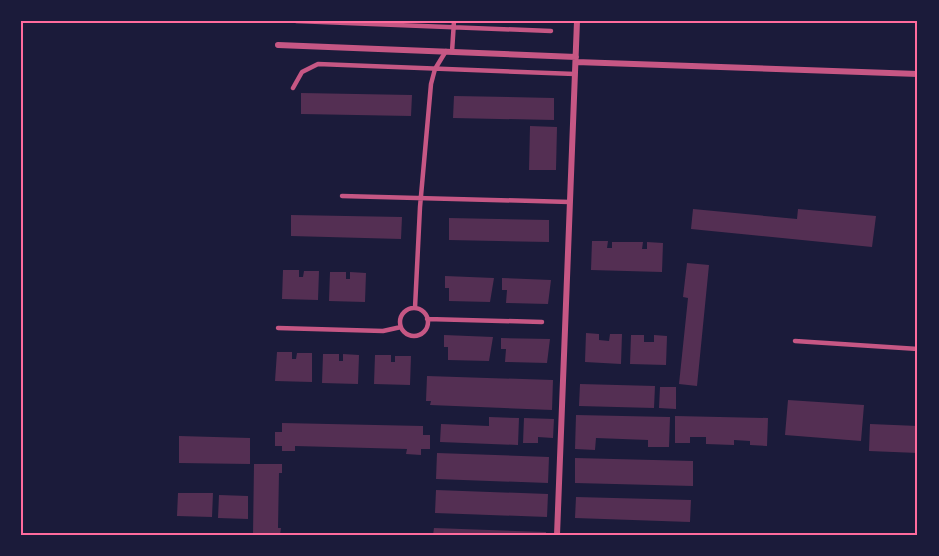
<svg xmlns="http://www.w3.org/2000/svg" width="939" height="556" viewBox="0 0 939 556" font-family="Inter,sans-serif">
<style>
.building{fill:#542f53}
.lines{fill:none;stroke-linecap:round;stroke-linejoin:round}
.service{stroke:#c65784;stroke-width:4.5}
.minor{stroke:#c65784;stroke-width:6}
.neatline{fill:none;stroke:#ff6b9d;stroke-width:2}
</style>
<rect width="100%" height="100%" fill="#1b1b3a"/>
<path class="building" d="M301,93L412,95L411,116L301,114Z
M454,96L554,98V120L453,118Z
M530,126L557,127L556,170H529Z
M693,209L797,219L798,209L876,216L872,247L691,229Z
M291,215L402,217L401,239L291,236Z
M449,218L549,220V242L449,240Z
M592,241H608L607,248H612V242H643L642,249H647V242L663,243L662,272L591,270Z
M687,263L709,265L697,386L679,384L688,298L683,297Z
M283,270H299V277H303L304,271H319L318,300L282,299Z
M330,272H346V279H350V272L366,273L365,302L329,301Z
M445,276L494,278L490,302L449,301V288H445Z
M502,278L551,280L548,304L506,303L507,290H502Z
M586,333L599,334V340L609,341L610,334H622L621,364L585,362Z
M444,335L493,337L489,361L448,360V347H444Z
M631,335H644V342H654V335L667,336L666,365L630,364Z
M501,338L550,339L547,363L505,362L506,349H501Z
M277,352H292V359H296L297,353H312V382L275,381Z
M323,354H339V361H343V354L359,355L358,384L322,383Z
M375,355H391V362H395V356H411L410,385L374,384Z
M427,376L553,380L552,410L430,405L431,401H426Z
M580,384L655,386L654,408L579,406Z
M660,387H676V409L659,408Z
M788,400L864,405L861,441L785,435Z
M576,415L670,417L669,447H648V440L596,438L595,450L575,449Z
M675,416L768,418L767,446L750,445V441L734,440V445L706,444V437H690V443H675Z
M489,417L519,418L518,445L440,442L441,424L489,426Z
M524,418L554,419L553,438L538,437V443H523Z
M282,423L423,426V435H430V449H421V455L406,454L407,449L295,446V451H282V446H275V432H282Z
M870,424L918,426V453L869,451Z
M179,436L250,438V464L179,463Z
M437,453L549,457L548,483L436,479Z
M575,458L693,461V486L575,483Z
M254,464H282V473H279L278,528H281L280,535H253Z
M436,490L548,494L547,517L435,513Z
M178,493H213L212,517L177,516Z
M219,495L248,496V519L218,518Z
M576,497L691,500L690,522L575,518Z
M434,528L546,532V535H433Z"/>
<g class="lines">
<path class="service" d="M296,21L551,31
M452,52L454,21
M293,88L302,72L318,64L575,74
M342,196L570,202
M415,308L420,207L431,84L435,69L446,51
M400 322a14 14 0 1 1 28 0a14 14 0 1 1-28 0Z
M427,319L542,322
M278,328L383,331L401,327
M795,341L918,349"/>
<path class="minor" d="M278,45L576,57
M576,62L918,74
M557,535L577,21"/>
</g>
<rect width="939" height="556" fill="none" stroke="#1b1b3a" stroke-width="45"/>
<rect x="22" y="22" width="894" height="512" class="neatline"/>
</svg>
